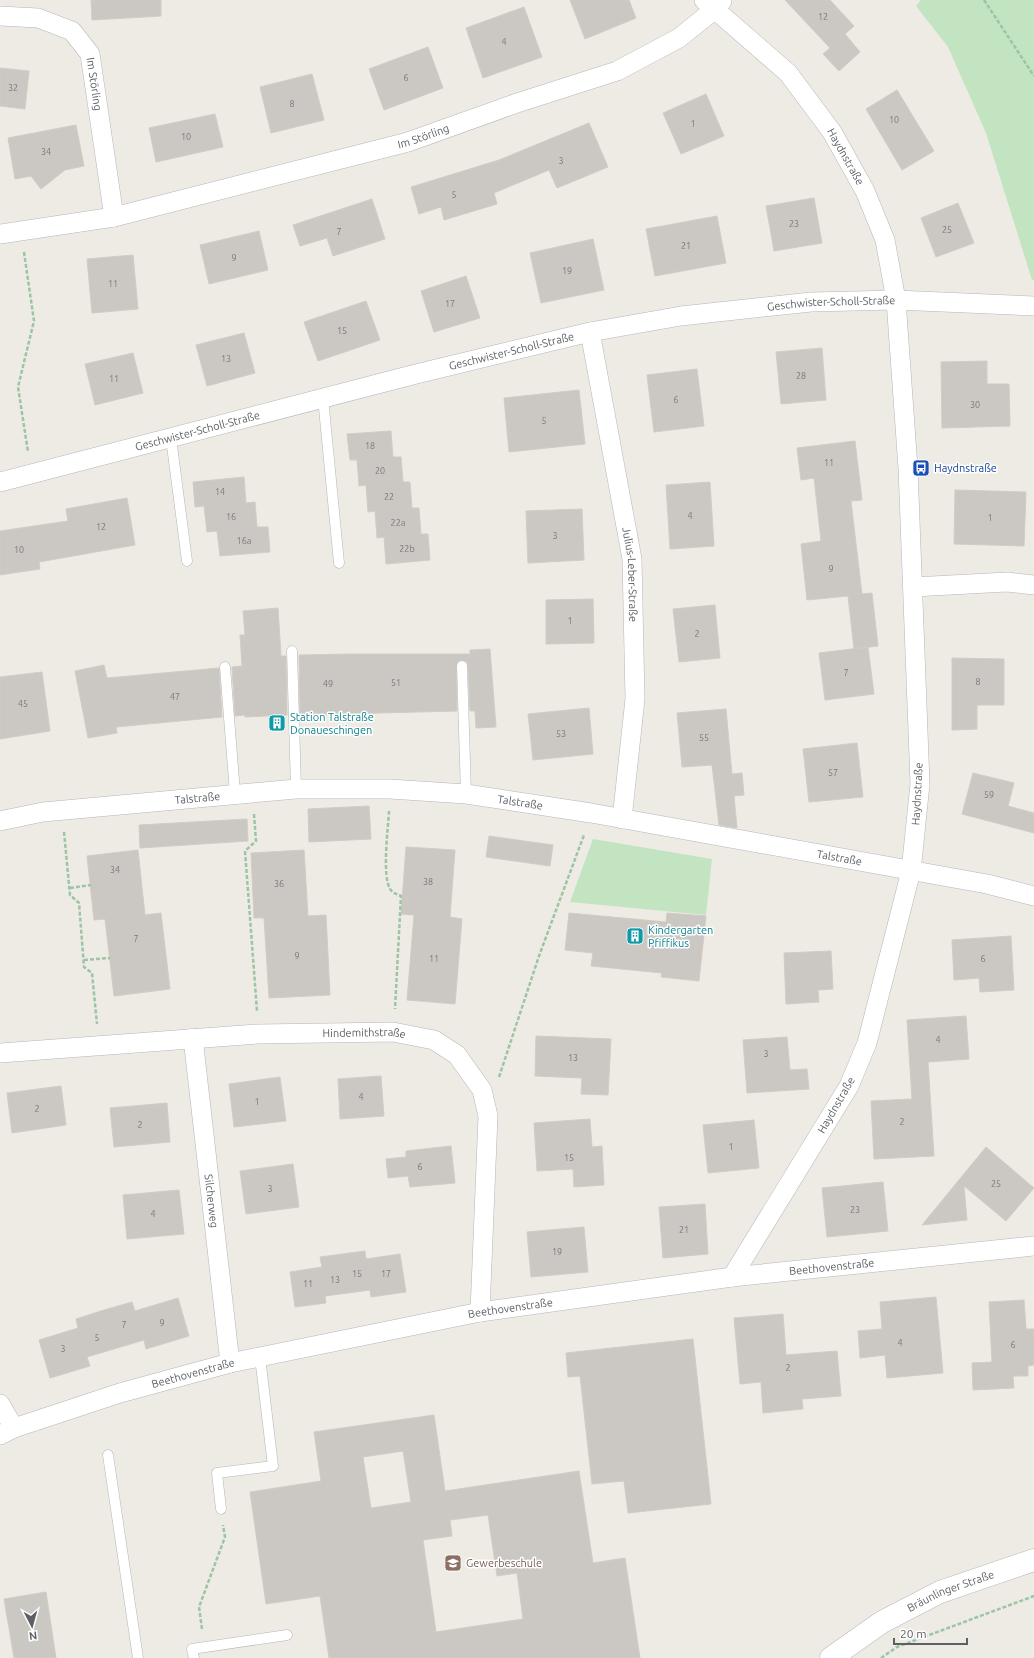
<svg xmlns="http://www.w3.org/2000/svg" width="1034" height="1658" viewBox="0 0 1034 1658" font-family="Ubuntu,sans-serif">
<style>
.green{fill:#c3e4c1}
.building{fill:#cbc7c3;stroke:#d2ccc2;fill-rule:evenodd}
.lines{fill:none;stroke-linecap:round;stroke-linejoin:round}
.service-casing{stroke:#b4b6ba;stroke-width:11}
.minor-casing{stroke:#b4b6ba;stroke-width:20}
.secondary-casing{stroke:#b5b9bd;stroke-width:23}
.path{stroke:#9bc5a4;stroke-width:2.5;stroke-dasharray:4 2;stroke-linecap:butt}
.service{stroke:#fff;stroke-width:10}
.minor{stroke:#fff;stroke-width:19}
.secondary{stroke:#fff;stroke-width:22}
.labels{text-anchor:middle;stroke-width:3;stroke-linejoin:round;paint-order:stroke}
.number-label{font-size:9px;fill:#787a7c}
.street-label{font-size:11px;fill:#5c6064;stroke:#fff}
.transit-label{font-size:11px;fill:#164399;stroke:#fff;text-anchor:start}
.culture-label{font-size:11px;fill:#0d838f;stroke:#fff;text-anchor:start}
.education-label{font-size:11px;fill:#785e54;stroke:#fff;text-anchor:start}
</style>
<rect width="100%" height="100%" fill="#eeebe4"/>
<path class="green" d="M921,0H1034V280H1032L986,133L948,47L916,6Z
M593,839L712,859L706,915L570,902Z"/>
<path class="building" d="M91,0H161V16L92,20Z
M570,0H629L636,18L585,39Z
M785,0H830L854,26L845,34L860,52L839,71L823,54L830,48Z
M524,7L542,57L483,78L466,28Z
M428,47L443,88L384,110L369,69Z
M0,68L29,71L25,109L0,106Z
M312,74L324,120L271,133L260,87Z
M897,90L934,151L902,170L866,109Z
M706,94L724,136L681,154L663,113Z
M215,114L223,147L156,162L149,128Z
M589,123L608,167L557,188L549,170L494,193L497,204L444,220L441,207L419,214L411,187L499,160Z
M76,125L84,166L65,170L41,189L31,176L15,179L8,138Z
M814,198L822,243L774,251L766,206Z
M372,199L385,239L333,256L327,238L300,246L293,225Z
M958,203L974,243L936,257L921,218Z
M717,216L726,263L655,276L646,229Z
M259,231L268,270L209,284L200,245Z
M593,239L604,290L541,303L530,253Z
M133,255L138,309L92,313L87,259Z
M466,276L480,318L434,332L421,291Z
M366,301L380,340L318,361L304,322Z
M244,333L255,373L207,386L196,345Z
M822,348L826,400L781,404L776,352Z
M133,353L143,393L95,405L85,364Z
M987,361V384H1009L1010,426L942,428L941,362Z
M697,369L704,426L654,432L647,375Z
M579,390L585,444L509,452L504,398Z
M391,431L393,457H401L403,482H410L412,508H419L421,534H428L430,560L386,564L384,537L377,538L375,511L368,512L366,485L359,486L357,460H350L347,434Z
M855,441L862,500L851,501L862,594L872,593L878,646L854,649L848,596L807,600L801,544L821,541L814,478L801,480L797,448Z
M244,477L246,503L255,502L257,527H268L270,552L220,556L217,531L207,532L204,506L195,507L193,482Z
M710,482L714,546L670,549L666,485Z
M955,490L1026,492L1024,546L954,544Z
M127,498L135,545L39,562L40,569L0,575V531L68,521L66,509Z
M582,509L584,560L528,563L526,511Z
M593,599L594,643L546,644V600Z
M715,605L720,658L679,662L673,609Z
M278,608L281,656H286L287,715L245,717V715L235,716L232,667L242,666L240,635H245L243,611Z
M868,647L874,694L825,700L819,653Z
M490,649L496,727L476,728L475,711H470L468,665L467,662L462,660L458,661L456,666L457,711L300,715L299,655L350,654H470V650Z
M952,658L1004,659V705H977V729L952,730Z
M104,665L107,678L219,668L222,717L116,727L117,733L88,738L75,671Z
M42,672L50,731L0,739V677Z
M589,708L593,754L533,760L528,714Z
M726,709L732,774L742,773L744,795L734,796L737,828L719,825L712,765L682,767L677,713Z
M857,743L863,797L809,802L803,749Z
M973,773L1014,783L1008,806L1034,813V833L962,814Z
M369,806L371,839L309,842L308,809Z
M247,819L248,841L140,848L139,825Z
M489,836L553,845L550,866L486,857Z
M406,847L455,850L450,917L462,919L455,1004L407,1000L414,915L401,914Z
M138,850L145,915L161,913L170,989L114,996L105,919L94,920L87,856Z
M304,850L308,916L326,915L330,995L269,998L264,918H254L251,853Z
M569,913L666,922L667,913L706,916L699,981L661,977L662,973L591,966L593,953L565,950Z
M1011,936L1014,990L980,992L979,978L954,980L952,940Z
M831,951L833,989L818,990L819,1002L786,1004L784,953Z
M966,1016L969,1059L928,1062L934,1156L874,1159L871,1101L912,1099L907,1020Z
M536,1036L611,1039L608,1095L581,1094L582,1078L535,1076Z
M787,1037L790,1070L807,1069L809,1089L747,1093L743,1040Z
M381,1076L384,1116L340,1119L338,1079Z
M280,1077L286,1121L234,1127L229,1084Z
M61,1086L66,1125L12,1133L7,1093Z
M167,1103L170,1142L114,1147L110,1108Z
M590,1119L592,1147L602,1146L604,1185L574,1187L573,1169L537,1171L534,1123Z
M754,1120L759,1168L708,1173L703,1125Z
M451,1146L455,1183L410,1187L408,1176L388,1178L386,1159L406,1157V1151Z
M986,1147L1034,1188L1006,1221L964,1186L967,1220L922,1225Z
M293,1164L299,1207L246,1214L240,1171Z
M883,1182L888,1231L827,1237L822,1188Z
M179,1190L184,1234L127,1239L123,1195Z
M705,1204L708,1254L663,1258L659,1207Z
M584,1227L588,1272L531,1277L527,1232Z
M365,1251L366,1259L400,1254L406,1292L371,1297L370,1290L348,1293L325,1296L326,1303L295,1307L290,1272L322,1267L320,1257Z
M936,1297L943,1373L887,1378L885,1355L860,1358L858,1331L882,1329L880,1302Z
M178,1298L189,1336L146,1349L144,1340L87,1357L90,1366L50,1378L39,1340L78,1328L76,1319L104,1310L132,1302L135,1311Z
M1024,1300L1026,1329H1034V1365L1028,1366V1376H1013L1014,1388L973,1390L972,1363L992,1362L989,1302Z
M783,1314L786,1355L837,1351L841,1396L802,1399L803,1409L763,1413L761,1382L740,1384L734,1318Z
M693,1339L711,1504L628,1513L624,1481L592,1484L580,1376L568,1377L566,1353Z
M434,1415L445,1491L579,1471L593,1563L625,1558L640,1658H329L320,1596L266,1604L250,1492L321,1481L314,1432ZM403,1451L411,1502L371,1508L363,1457ZM488,1515L497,1576L517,1573L523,1619L436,1632L423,1540L452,1536L450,1520Z
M46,1592L56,1658H14L4,1599Z"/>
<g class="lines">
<g class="service-casing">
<path id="service" d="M323,398L339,563
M171,438L187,561
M292,651L296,789
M462,666L466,794
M225,667L235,793
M108,1455L138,1658
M221,1509L217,1473L273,1466L260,1357
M194,1658L192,1649L287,1635"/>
</g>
<g class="minor-casing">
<g id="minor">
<path id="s1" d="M704,0L788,73L832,132L865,191L885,240L896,300L908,468L920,784L911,871L867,1043L849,1086L732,1277"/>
<path id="s2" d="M0,16L38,18L72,31L90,54L114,217"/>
<path id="s3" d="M0,234L114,217L408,142L517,103L617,71L679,38L715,9L722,1"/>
<path id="s4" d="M590,332L632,559L635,699L622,819"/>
<path id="s5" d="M0,482L416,374L590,332L681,316L811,302L896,300L1034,306"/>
<path d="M913,587L1007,582L1034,585"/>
<path id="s6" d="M0,821L43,812L296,789H390L466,794L591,813L987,884L1034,896"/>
<path id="s7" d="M193,1038L230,1363"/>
<path id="s8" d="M0,1053L258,1034L393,1032L434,1040L457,1055L482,1090L488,1116L480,1312"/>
<path d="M0,1404L14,1428"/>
<path id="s9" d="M0,1435L14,1428L120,1393L230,1363L480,1312L732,1277L1034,1246"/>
</g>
</g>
<g class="secondary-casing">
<g id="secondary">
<path id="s10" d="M831,1658L882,1622L940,1592L1034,1560"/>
</g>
</g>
<path class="path" d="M984,0L1034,76
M24,252L34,321L18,387L28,452
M389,811C388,829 382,875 390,889C393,893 396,894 401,896L395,1009
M254,814L256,841L245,851L257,1011
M64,832L70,895L79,903L84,967L92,973L97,1024
M70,888L91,885
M84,960L110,958
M499,1077L539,956L584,835
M202,1629L199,1607L225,1537L223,1525
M881,1658L897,1647L1034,1596"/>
<use href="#service" class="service"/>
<use href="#minor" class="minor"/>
<use href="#secondary" class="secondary"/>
</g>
<defs>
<g id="bus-square" transform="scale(0.9)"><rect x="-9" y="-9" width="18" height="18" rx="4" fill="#1a4fb4" stroke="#fff"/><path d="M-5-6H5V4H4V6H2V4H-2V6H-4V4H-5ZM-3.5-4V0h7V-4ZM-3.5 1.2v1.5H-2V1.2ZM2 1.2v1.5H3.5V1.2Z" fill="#fff"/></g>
<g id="building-square" transform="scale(0.9)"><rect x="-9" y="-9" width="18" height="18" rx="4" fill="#0f9aa8" stroke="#fff"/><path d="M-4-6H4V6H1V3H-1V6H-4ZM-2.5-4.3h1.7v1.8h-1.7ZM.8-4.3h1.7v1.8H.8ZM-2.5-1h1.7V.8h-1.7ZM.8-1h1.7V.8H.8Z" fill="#fff"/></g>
<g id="school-square" transform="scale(0.9)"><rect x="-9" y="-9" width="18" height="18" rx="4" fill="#8d6e63" stroke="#fff"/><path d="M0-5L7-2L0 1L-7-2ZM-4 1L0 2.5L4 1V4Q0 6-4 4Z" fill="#fff"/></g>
</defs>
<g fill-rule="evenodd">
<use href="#bus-square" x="921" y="468"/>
<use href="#building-square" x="277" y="723"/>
<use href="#building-square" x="635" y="936"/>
<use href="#school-square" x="453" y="1563"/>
</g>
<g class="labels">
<g class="number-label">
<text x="823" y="20">12</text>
<text x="504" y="45">4</text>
<text x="406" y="81">6</text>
<text x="13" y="91">32</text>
<text x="292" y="107">8</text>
<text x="894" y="123">10</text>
<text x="693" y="127">1</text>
<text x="186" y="140">10</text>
<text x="46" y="155">34</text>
<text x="561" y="164">3</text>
<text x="454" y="198">5</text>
<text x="794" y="227">23</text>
<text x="947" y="233">25</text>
<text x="339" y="235">7</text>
<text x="686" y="249">21</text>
<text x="234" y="261">9</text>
<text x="567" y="274">19</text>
<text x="113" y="287">11</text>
<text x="450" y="307">17</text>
<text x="342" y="334">15</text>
<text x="226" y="362">13</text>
<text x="801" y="379">28</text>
<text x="114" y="382">11</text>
<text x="676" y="403">6</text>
<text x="975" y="408">30</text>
<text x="544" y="424">5</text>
<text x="370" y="449">18</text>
<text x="829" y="466">11</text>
<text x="380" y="474">20</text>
<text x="220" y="495">14</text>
<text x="389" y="500">22</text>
<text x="690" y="519">4</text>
<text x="231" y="520">16</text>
<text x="990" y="521">1</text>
<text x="398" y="526">22a</text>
<text x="101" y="530">12</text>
<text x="555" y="539">3</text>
<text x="244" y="544">16a</text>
<text x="407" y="552">22b</text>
<text x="19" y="553">10</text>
<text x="831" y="572">9</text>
<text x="570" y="624">1</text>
<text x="697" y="637">2</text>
<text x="846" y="676">7</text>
<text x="978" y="685">8</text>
<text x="396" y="686">51</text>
<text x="328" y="687">49</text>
<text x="175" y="700">47</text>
<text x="23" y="707">45</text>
<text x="561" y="737">53</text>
<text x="704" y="741">55</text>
<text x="833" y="776">57</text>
<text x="989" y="798">59</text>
<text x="115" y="873">34</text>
<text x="428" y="885">38</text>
<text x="279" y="887">36</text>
<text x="136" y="942">7</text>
<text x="297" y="959">9</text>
<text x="434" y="962">11</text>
<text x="983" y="962">6</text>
<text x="938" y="1043">4</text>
<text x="766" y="1057">3</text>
<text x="573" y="1061">13</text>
<text x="361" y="1100">4</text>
<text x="257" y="1105">1</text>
<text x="37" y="1112">2</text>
<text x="902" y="1125">2</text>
<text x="140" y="1128">2</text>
<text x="731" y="1150">1</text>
<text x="569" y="1161">15</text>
<text x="420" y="1170">6</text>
<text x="996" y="1187">25</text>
<text x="270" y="1192">3</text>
<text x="855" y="1213">23</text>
<text x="153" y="1217">4</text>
<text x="684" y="1233">21</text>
<text x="557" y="1255">19</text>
<text x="357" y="1277">15</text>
<text x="386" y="1277">17</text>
<text x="335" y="1283">13</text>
<text x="308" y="1287">11</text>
<text x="162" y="1326">9</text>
<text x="124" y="1328">7</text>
<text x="97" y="1341">5</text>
<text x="900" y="1346">4</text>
<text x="1013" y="1348">6</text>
<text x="63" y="1352">3</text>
<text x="788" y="1371">2</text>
</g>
<g class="street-label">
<text dy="4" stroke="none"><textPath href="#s2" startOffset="134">Im Störling</textPath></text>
<text dy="4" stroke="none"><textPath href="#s3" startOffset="435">Im Störling</textPath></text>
<text dy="4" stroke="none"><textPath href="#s1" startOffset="213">Haydnstraße</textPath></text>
<text dy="4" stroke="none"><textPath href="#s5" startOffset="852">Geschwister-Scholl-Straße</textPath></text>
<text dy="4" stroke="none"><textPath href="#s5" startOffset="528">Geschwister-Scholl-Straße</textPath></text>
<text dy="4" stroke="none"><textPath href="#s5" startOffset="204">Geschwister-Scholl-Straße</textPath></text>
<text dy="4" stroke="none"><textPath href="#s4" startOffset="246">Julius-Leber-Straße</textPath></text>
<text transform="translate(917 794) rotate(-87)" y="4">Haydnstraße</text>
<text dy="4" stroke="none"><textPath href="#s6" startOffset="199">Talstraße</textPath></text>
<text dy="4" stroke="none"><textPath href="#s6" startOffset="523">Talstraße</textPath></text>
<text dy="4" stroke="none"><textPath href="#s6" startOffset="847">Talstraße</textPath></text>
<text dy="4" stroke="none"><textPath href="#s8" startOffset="365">Hindemithstraße</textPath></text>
<text transform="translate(836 1105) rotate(-60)" y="4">Haydnstraße</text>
<text dy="4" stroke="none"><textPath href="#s7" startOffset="164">Silcherweg</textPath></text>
<text dy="4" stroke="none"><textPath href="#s9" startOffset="851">Beethovenstraße</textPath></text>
<text dy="4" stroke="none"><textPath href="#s9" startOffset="527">Beethovenstraße</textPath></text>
<text dy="4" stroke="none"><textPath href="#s9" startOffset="203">Beethovenstraße</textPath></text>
<text dy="4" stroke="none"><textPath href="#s10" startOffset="138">Bräunlinger Straße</textPath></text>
</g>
<g class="transit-label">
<text x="934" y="472">Haydnstraße</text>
</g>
<g class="culture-label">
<text x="290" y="721">Station Talstraße<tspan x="290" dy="13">Donaueschingen</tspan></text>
<text x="648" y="934">Kindergarten<tspan x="648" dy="13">Pfiffikus</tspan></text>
</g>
<g class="education-label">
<text x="466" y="1567">Gewerbeschule</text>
</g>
</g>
<g transform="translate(32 1626) rotate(174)" stroke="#ffffff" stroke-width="3" paint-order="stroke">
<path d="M0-3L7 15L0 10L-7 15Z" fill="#5c6064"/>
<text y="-6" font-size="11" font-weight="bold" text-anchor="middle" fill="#5c6064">N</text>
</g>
<path d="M894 1638v6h73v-6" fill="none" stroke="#5c6064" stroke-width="2"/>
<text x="900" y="1638" font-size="12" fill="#5c6064" stroke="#ffffff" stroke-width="3" paint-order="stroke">20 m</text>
</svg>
